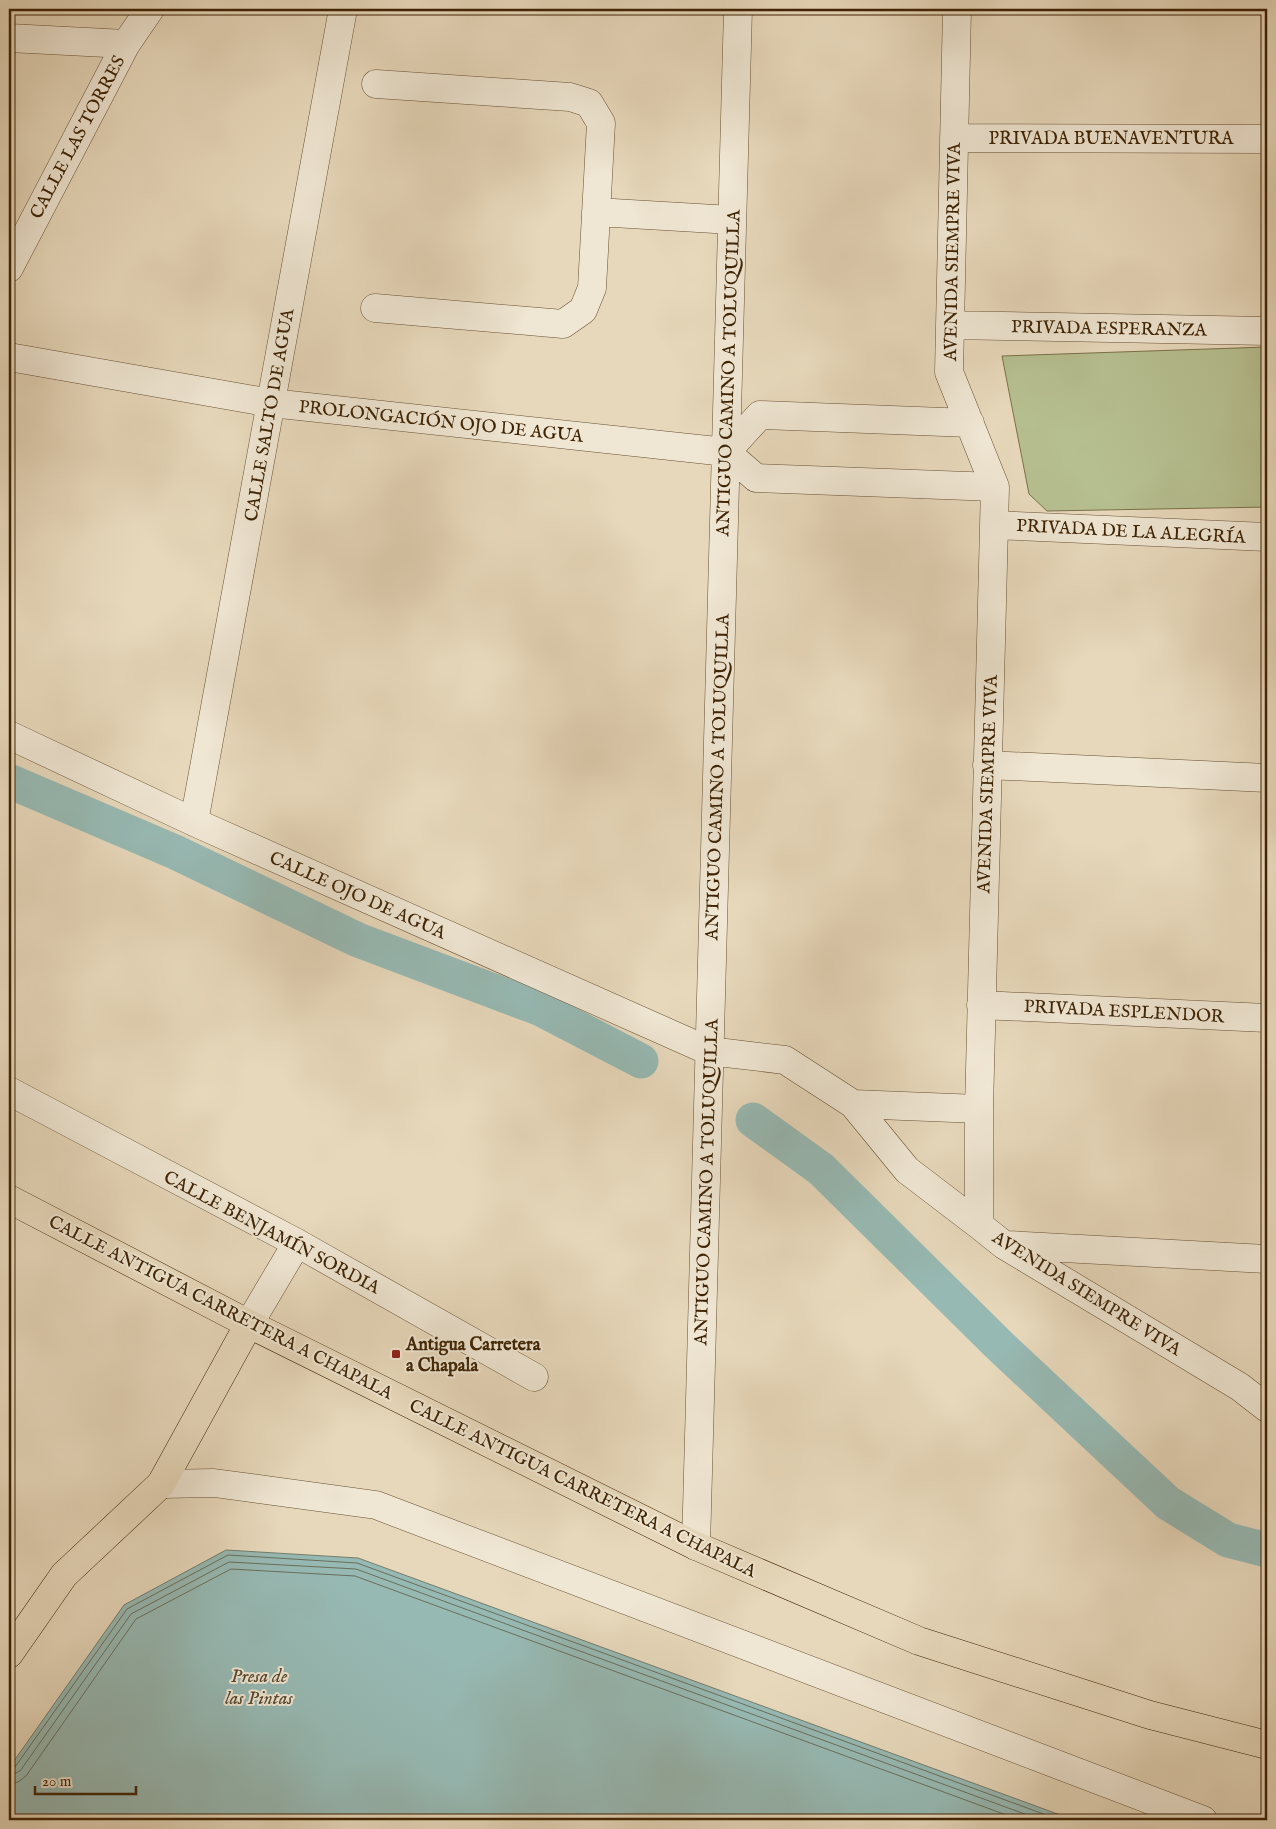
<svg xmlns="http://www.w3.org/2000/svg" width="1276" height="1829" viewBox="0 0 1276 1829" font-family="'IM FELL English',serif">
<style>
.green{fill:#b6bf90;stroke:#7a714a}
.water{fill:#97b9b3;stroke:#737d6d}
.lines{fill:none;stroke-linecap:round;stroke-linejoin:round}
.shore{stroke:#6a6e5c;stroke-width:1}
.canal{stroke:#97b9b3;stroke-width:35}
.minor-casing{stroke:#685032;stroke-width:29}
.major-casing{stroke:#3e2304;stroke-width:29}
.minor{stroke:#efe6d3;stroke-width:28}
.major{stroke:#e7d8bb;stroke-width:28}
.poi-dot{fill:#8f2418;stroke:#efe6d3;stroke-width:2}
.labels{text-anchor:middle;stroke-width:4;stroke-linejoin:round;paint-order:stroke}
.street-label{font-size:18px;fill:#3e2304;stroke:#efe6d3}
.poi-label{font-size:18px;font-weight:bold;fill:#3e2304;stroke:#efe6d3;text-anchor:start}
.water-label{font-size:19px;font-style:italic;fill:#544830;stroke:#efe6d3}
</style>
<rect width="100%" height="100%" fill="#e7d8bb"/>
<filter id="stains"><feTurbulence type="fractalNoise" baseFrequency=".004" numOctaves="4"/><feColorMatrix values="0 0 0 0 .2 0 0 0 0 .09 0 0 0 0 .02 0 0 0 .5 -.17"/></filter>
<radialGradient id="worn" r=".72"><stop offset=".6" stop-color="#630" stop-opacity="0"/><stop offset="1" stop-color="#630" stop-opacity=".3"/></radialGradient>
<path class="green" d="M1267,347V507L1047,511L1029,494L1002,356Z"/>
<path class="water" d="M226,1550L358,1558L1074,1820H9V1768L124,1605Z"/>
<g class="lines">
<path class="shore" d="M9,1770L15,1767L127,1609L228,1555L357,1563L1060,1820
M9,1776L20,1771L131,1614L229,1562L356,1569L1041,1820
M9,1784L18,1782L26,1776L136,1619L231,1569L355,1576L1020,1820"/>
<path class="canal" d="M9,781L175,852L358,940L541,1009L641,1061
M753,1120L821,1169L999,1345L1168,1503L1228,1540L1267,1550"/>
<g class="minor-casing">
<path id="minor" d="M957,9L949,372L995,487L979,1109V1225L1004,1245L1240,1387L1267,1408
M9,38L126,44
M954,138L1267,139
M596,212L732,220
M9,268L126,44L150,9
M375,308L563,324L583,310L592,288L601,123L589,103L570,97L376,84
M950,325L1267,331
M9,357L271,403L726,452L756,478L995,487
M726,452L760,415L970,423
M994,525L1267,537
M9,735L194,822L709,1051L785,1060L853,1104L979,1109
M987,765L1267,778
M194,822L343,9
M981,1005L1267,1018
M9,1091L297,1243L534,1377
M853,1104L907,1170L979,1225
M1008,1245L1266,1259
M249,1324L297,1243
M161,1484L214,1483L376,1505L1203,1820
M696,1546L738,9"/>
</g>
<g class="major-casing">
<path id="major" d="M9,1199L249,1324L696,1546L919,1641L1150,1715L1267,1745
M9,1654L64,1575L161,1484L249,1324"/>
</g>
<use href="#minor" class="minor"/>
<use href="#major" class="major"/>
</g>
<rect class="poi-dot" x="391" y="1349" width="10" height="10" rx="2.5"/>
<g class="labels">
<g class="street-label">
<text transform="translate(77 137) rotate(-62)" y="6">CALLE LAS TORRES</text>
<text x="1111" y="144">PRIVADA BUENAVENTURA</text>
<text transform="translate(952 252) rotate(-89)" y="6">AVENIDA SIEMPRE VIVA</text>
<text transform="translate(1109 328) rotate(1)" y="6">PRIVADA ESPERANZA</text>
<text transform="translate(728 373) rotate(-88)" y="6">ANTIGUO CAMINO A TOLUQUILLA</text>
<text transform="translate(269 415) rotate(-80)" y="6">CALLE SALTO DE AGUA</text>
<text transform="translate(441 421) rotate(6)" y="6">PROLONGACIÓN OJO DE AGUA</text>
<text transform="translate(1131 531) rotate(3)" y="6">PRIVADA DE LA ALEGRÍA</text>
<text transform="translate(717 777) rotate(-88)" y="6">ANTIGUO CAMINO A TOLUQUILLA</text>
<text transform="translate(987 784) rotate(-88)" y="6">AVENIDA SIEMPRE VIVA</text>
<text transform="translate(358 895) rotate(24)" y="6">CALLE OJO DE AGUA</text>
<text transform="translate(1124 1011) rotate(3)" y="6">PRIVADA ESPLENDOR</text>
<text transform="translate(706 1182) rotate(-88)" y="6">ANTIGUO CAMINO A TOLUQUILLA</text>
<text transform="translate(272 1232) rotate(28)" y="6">CALLE BENJAMÍN SORDIA</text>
<text transform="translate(1087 1293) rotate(32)" y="6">AVENIDA SIEMPRE VIVA</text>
<text transform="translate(221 1307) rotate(27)" y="6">CALLE ANTIGUA CARRETERA A CHAPALA</text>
<text transform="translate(583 1488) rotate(26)" y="6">CALLE ANTIGUA CARRETERA A CHAPALA</text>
</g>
<g class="poi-label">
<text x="406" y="1350">Antigua Carretera<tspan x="406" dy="21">a Chapala</tspan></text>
</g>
<g class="water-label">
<text x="259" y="1682">Presa de<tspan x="259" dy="22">las Pintas</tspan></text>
</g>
</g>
<rect width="1276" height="1829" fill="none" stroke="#e7d8bb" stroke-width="30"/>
<rect x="10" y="10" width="1256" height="1809" fill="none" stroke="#3e2304" stroke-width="2.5"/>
<rect x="15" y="15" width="1246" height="1799" fill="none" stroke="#3e2304"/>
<path d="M35 1786v8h101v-8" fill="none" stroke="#3e2304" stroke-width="2.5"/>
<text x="42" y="1786" font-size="15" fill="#3e2304" stroke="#efe6d3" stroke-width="4" paint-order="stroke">20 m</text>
<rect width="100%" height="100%" filter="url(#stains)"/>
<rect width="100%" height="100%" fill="url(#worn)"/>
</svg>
